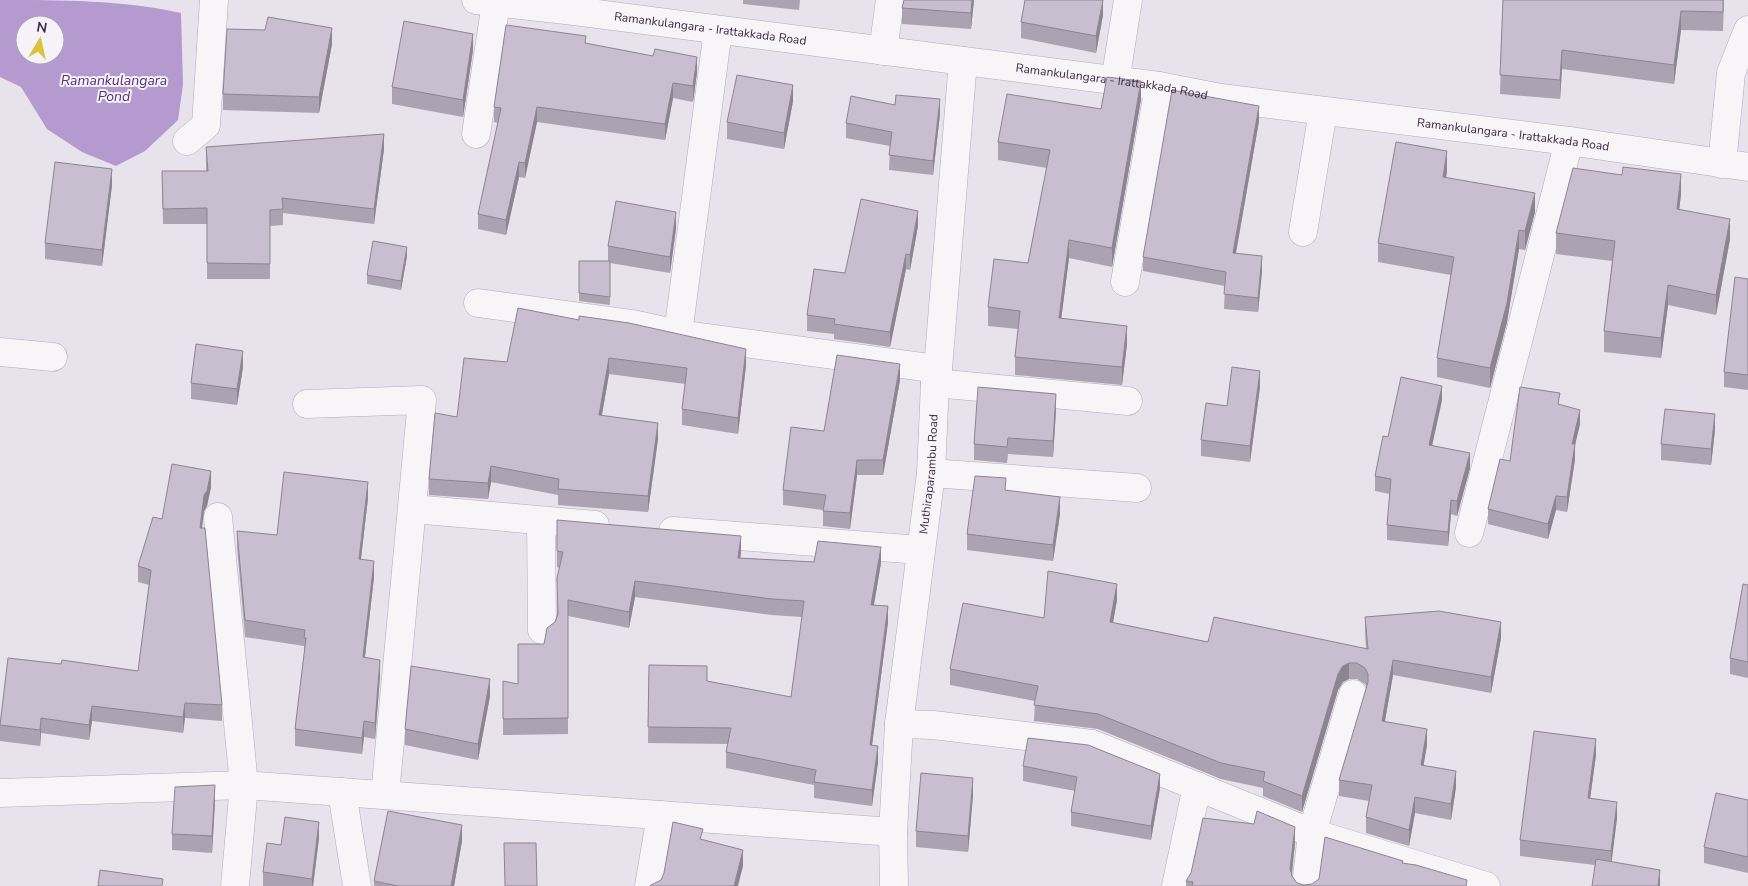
<svg xmlns="http://www.w3.org/2000/svg" width="1748" height="886" viewBox="0 0 1748 886" font-family="'Nunito Sans',sans-serif">
<style>
.water{fill:#b49ace;fill-rule:evenodd}
.lines{fill:none;stroke-linecap:round;stroke-linejoin:round}
.minor-casing{stroke:#b3aab9;stroke-width:29}
.minor{stroke:#f8f5f9;stroke-width:28}
.wall{fill:#aca3b2}
.shaded-wall{fill:#8c8591}
.building{fill:#c8becf;stroke:#8c8591}
.labels{text-anchor:middle;stroke-width:4;stroke-linejoin:round;paint-order:stroke}
.street-label{font-size:12px;fill:#3a2845;stroke:#f5f2f8}
.water-label{font-size:14px;font-style:italic;fill:#592e7d;stroke:#f5f2f8}
</style>
<rect width="100%" height="100%" fill="#e7e2eb"/>
<path class="water" d="M0,0C60,0 124,0 181,13L183,85L178,120L145,151L116,166L82,152L47,129L21,87L0,77ZM25,25H55V55H25Z"/>
<g class="lines">
<g class="minor-casing">
<g id="minor">
<path id="s1" d="M476,0L566,10L1159,86L1221,98L1569,141L1748,167"/>
<path d="M883,51L890,0"/>
<path d="M1115,82L1128,0"/>
<path d="M476,134L496,3"/>
<path d="M187,141L206,125L214,0"/>
<path d="M1722,164L1731,73L1748,30"/>
<path d="M1303,232L1323,111"/>
<path d="M1125,282L1159,86"/>
<path d="M478,303L632,324L678,334L938,369"/>
<path d="M678,334L718,30"/>
<path d="M0,352L53,357"/>
<path d="M935,383L1128,401"/>
<path d="M307,404L422,400L385,795"/>
<path d="M931,473L1137,488"/>
<path d="M413,509L595,525"/>
<path d="M218,517L244,785L235,886"/>
<path d="M541,521L542,630"/>
<path d="M673,531L920,550"/>
<path d="M1469,533L1569,141"/>
<path d="M899,724L933,725L1092,744L1312,833L1486,886"/>
<path d="M342,792L357,886"/>
<path d="M0,793L244,785L893,832"/>
<path d="M649,886L661,815"/>
<path id="s2" d="M894,886L893,832L899,724L931,473L935,383L938,369L963,61"/>
<path d="M1176,886L1197,786"/>
<path d="M1306,886L1312,833L1353,694"/>
</g>
</g>
<use href="#minor" class="minor"/>
</g>
<path class="wall" d="M743,0H800L799,10L743,4Z
M904,0H974L971,29L902,24V8Z
M1503,0H1724L1723,31L1681,30L1674,84L1562,69L1560,99L1500,94Z
M1103,15L1096,53L1021,38V22Z
M265,30L332,44L319,113L223,110V94Z
M586,43L697,72L693,102L673,98L665,140L537,122L525,178L519,177L506,235L478,229V214L498,123L494,122V107Z
M473,50L463,117L392,104V87Z
M1141,99L1112,267L1069,258L1061,319L1127,344L1122,385L1015,375V357L1018,329L988,326V307L1028,263L1047,168L998,160V142L1101,109Z
M793,101L784,149L727,139V122Z
M895,105L940,114L933,175L889,170L890,146L846,138V123Z
M1259,121L1236,254L1262,271L1258,312L1224,309L1225,286L1143,271V257Z
M206,147L384,149L374,224L283,213V225L270,226V279H207V224H163L162,171H206Z
M1447,171L1446,178L1535,212L1525,250L1519,249L1507,322L1490,388L1437,377V358L1451,275L1378,262V243Z
M112,185L102,266L45,259V243Z
M1681,194L1679,209L1730,239L1716,315L1668,305L1661,358L1604,352V331L1612,261L1556,254V233Z
M918,226L910,270L906,269L890,347L834,339V334L807,331V315L845,273Z
M676,228L670,273L610,263V305L579,301V261H608V246Z
M407,256L401,290L367,284V275Z
M1748,279V390L1724,387V372Z
M518,308L746,365L738,434L682,425V409L685,384L609,374L602,415L658,439L648,512L558,505V495L491,482L488,499L429,495V479L457,417L507,362Z
M243,367L237,405L191,399V383Z
M900,380L883,475H857L850,529L823,526V510L783,505V490L824,431Z
M1260,387L1250,462L1201,456V440L1227,406Z
M1442,400L1432,445L1470,468L1457,516L1451,514L1448,546L1387,540V525L1390,494L1375,491V476L1388,437Z
M1560,405L1580,424L1575,445V459L1567,512L1556,510L1548,539L1488,524V509L1510,461Z
M1056,410L1053,457L1008,454L1007,463L974,460V444Z
M1715,430L1711,465L1661,460V444Z
M211,487L207,506L204,511L202,528L222,705V721L185,718L183,733L92,721L89,740L41,733L40,746L0,741V722L61,664L138,671L149,585L138,582V566Z
M1006,490L1060,514L1053,561L967,550V534Z
M368,498L361,559L374,577L365,657L380,676L375,739L364,737L362,754L295,746V729L304,654V646L245,637L237,547V531L277,535Z
M557,520L741,552L740,558L814,562L881,563L874,605L888,622L872,745L878,762L872,806L814,798V785L726,768V752L728,744L648,743L649,665L707,681L791,697L802,617L772,615L635,597L629,628L568,616V734L503,735V681L518,684L544,644L555,622L557,614L559,568L557,567Z
M1748,585V678L1730,674V658Z
M1117,600L1113,623L1208,642L1366,649L1365,633V617L1501,638L1491,693L1393,675L1385,721L1427,745L1423,766L1456,787L1451,820L1415,813L1409,846L1366,833V817L1369,801L1339,796V780L1367,687L1365,684L1357,679H1349L1343,682L1338,690L1302,812L1263,796V788L1221,779L1098,729L1034,721L1035,701L950,685V669L1044,618Z
M490,696L478,760L405,745V729Z
M1596,755L1590,798L1617,818L1611,862L1660,886L1595,865L1520,856V840Z
M1023,766L1160,788L1151,840L1071,826V812L1075,791L1023,781Z
M973,795L968,852L916,847V831Z
M1748,800V873L1704,863V847Z
M215,802L212,853L172,850V834Z
M319,838L313,886H263V872L281,845Z
M462,841L454,886H374V881Z
M1295,843L1292,876L1297,883L1304,885L1312,884L1403,863L1467,886H1186V881Z"/>
<path class="shaded-wall" d="M972,0H974L971,29V13Z
M1103,0V15L1096,53V36Z
M1681,11V30L1674,84V65Z
M332,28V44L319,113V97Z
M473,34V50L463,117V100Z
M1562,50V69L1560,99V80Z
M697,57V72L693,102V86Z
M1141,81V99L1112,267V248Z
M673,83V98L665,140V124Z
M793,85V101L784,149V133Z
M940,99V114L933,175V161Z
M1259,106V121L1233,268V253Z
M537,107V122L525,178V163Z
M384,134V149L374,224V209Z
M1447,151V171L1443,196V177Z
M519,162V177L506,235V220Z
M112,169V185L102,266V250Z
M1681,174V194L1677,229V209Z
M1535,193V212L1525,250V231Z
M918,211V226L910,270V255Z
M676,212V228L670,273V257Z
M1730,219V239L1716,315V295Z
M1519,230V249L1507,322L1490,388V368Z
M1069,240V258L1059,336V318Z
M407,247V256L401,290V281Z
M906,254V269L890,347V332Z
M1262,256V271L1258,312V298Z
M1668,285V305L1661,358V338Z
M1127,326V344L1122,385V367Z
M746,349V365L738,434V418Z
M243,351V367L237,405V389Z
M609,358V374L599,431V415Z
M900,364V380L883,475V460Z
M1260,371V387L1250,462V446Z
M1442,386V400L1429,460V445Z
M1056,394V410L1053,457V441Z
M1580,410V424L1575,445V459L1567,512V497L1572,444Z
M1715,414V430L1711,465V449Z
M658,423V439L648,512V496Z
M1470,453V468L1457,516V501Z
M857,460V475L850,529V513Z
M491,466V482L488,499V483Z
M211,471V487L207,506L204,511L200,543V528L204,495Z
M368,482V498L359,575V559Z
M1556,496V510L1548,539V524Z
M1060,497V514L1053,561V545Z
M1451,500V514L1448,546V532Z
M741,536V552L738,574V558Z
M881,547V563L871,621V605Z
M374,561V577L363,673V657Z
M635,581V597L629,628V612Z
M1117,584V600L1110,638V622Z
M888,606V622L870,761V745Z
M1501,622V638L1491,693V677Z
M380,660V676L375,739V723Z
M1393,660V675L1382,737V721Z
M1349,663V679L1343,682L1338,690L1302,812V796L1338,674L1343,666Z
M490,679V696L478,760V744Z
M185,703V718L183,733V717Z
M92,706V721L89,740V725Z
M41,718V733L40,746V730Z
M364,721V737L362,754V738Z
M1427,729V745L1421,781V765Z
M1596,739V755L1588,814V798Z
M878,746V762L872,806V790Z
M1456,771V787L1451,820V804Z
M1160,774V788L1151,840V826Z
M973,778V795L968,852V836Z
M215,785V802L212,853V836Z
M1415,797V813L1409,846V830Z
M1617,802V818L1611,867V851Z
M319,822V838L313,886H312V879Z
M462,825V841L454,886H451Z
M1295,827V843L1290,885V869Z
M743,850V866L738,886H734Z
M1660,870V886H1658Z"/>
<path class="building" d="M904,0H972L971,13L902,8Z
M1025,0H1103L1096,36L1021,22Z
M1503,0H1723V12L1681,11L1674,65L1562,50L1560,80L1500,75Z
M268,17L332,28L319,97L223,94L227,29L265,30Z
M404,21L473,34L463,100L392,87Z
M506,25L586,36L585,43L653,56L655,49L697,57L693,86L673,83L665,124L537,107L525,163L519,162L506,220L478,214L501,108L494,107Z
M737,75L793,85L784,133L727,122Z
M1107,77L1141,81L1112,248L1069,240L1059,318L1127,326L1122,367L1015,357L1020,311L988,307L994,259L1028,263L1050,150L998,142L1007,94L1101,109Z
M1172,90L1259,106L1233,253L1262,256L1258,298L1224,294L1226,272L1143,257Z
M896,95L940,99L933,161L889,155L892,132L846,123L851,96L895,105Z
M384,134L374,209L282,198L283,209L270,210V264L207,263V208L163,209L162,171H208L206,147Z
M1396,142L1447,151L1443,177L1535,193L1525,231L1519,230L1507,303L1490,368L1437,358L1454,257L1378,243Z
M55,162L112,169L102,250L45,243Z
M1623,167L1681,174L1677,209L1730,219L1716,295L1668,285L1661,338L1604,331L1615,241L1556,233L1573,168L1622,175Z
M861,199L918,211L910,255L906,254L890,332L834,324L835,319L807,315L814,269L845,273Z
M616,201L676,212L670,257L608,246Z
M373,241L407,247L401,281L367,275Z
M579,261H610V297L579,293Z
M1735,277L1748,279V375L1724,372Z
M518,308L579,320V316L629,323L746,349L738,418L682,409L687,368L609,358L599,415L658,423L648,496L558,489L559,479L491,466L488,483L429,479L435,413L457,417L464,358L507,362Z
M196,344L243,351L237,389L191,383Z
M837,355L900,364L883,460H857L850,513L823,511L826,495L783,490L791,427L824,431Z
M1232,367L1260,371L1250,446L1201,440L1206,403L1227,406Z
M1401,377L1442,386L1429,445L1470,453L1457,501L1451,500L1448,532L1387,525L1391,479L1375,476L1383,436L1388,437Z
M978,387L1056,394L1053,441L1008,438L1007,447L974,444Z
M1520,387L1560,393L1558,404L1580,410L1572,444H1575L1567,497L1556,496L1548,524L1488,509L1500,459L1510,461Z
M1665,409L1715,414L1711,449L1661,444Z
M172,464L211,471L207,491L204,495L200,528H205L222,705L185,703L183,717L92,706L89,725L41,718L40,730L0,725L8,658L61,664L62,660L138,671L151,570L138,566L153,517L162,519Z
M284,472L368,482L359,559L374,561L363,657L380,660L375,723L364,721L362,738L295,729L306,638H304L305,630L245,620L237,531L277,535Z
M975,476L1006,478L1005,490L1060,497L1053,545L967,534Z
M557,520L741,536L738,558L814,562L818,541L881,547L871,605L888,606L870,745L878,746L872,790L814,782L816,770L726,752L731,728L648,727L649,665L707,666V681L791,697L804,601L772,599L635,581L629,612L568,600V718L503,719V681L518,684V644H544L547,628L555,622L558,614L557,578L563,552L557,551Z
M1048,571L1117,584L1110,622L1208,642L1214,617L1368,649L1365,617L1439,611L1501,622L1491,677L1393,660L1382,721L1427,729L1421,765L1456,771L1451,804L1415,797L1409,830L1366,817L1372,785L1339,780L1368,682V674L1365,668L1357,663H1349L1343,666L1338,674L1302,796L1263,781L1265,772L1221,763L1098,714L1034,705L1038,686L950,669L963,603L1044,618Z
M1743,584L1748,585V662L1730,658Z
M411,666L490,679L478,744L405,729Z
M1534,731L1596,739L1588,798L1617,802L1611,851L1520,840Z
M1028,738L1088,745L1160,774L1151,826L1071,812L1077,777L1023,766Z
M921,773L973,778L968,836L916,831Z
M215,785L212,836L172,834L175,787Z
M1716,793L1748,800V857L1704,847Z
M388,811L462,825L451,886H398L374,881Z
M1257,811L1295,827L1290,869L1292,876L1297,883L1304,885L1312,884L1319,879L1325,837L1403,861L1402,863L1416,865L1467,880L1466,886H1192L1193,882L1186,881L1191,873L1203,818L1254,824Z
M285,817L319,822L312,879L263,872L267,843L281,845Z
M673,822L703,829L700,839L743,850L734,886H650L651,885L661,880L664,873Z
M504,843H536L537,886H505Z
M1596,859L1660,870L1658,886H1592Z
M100,870L163,879L162,886H98Z"/>
<g class="labels">
<g class="street-label">
<text dy="4" stroke="none"><textPath href="#s1" startOffset="236">Ramankulangara - Irattakkada Road</textPath></text>
<text dy="4" stroke="none"><textPath href="#s1" startOffset="641">Ramankulangara - Irattakkada Road</textPath></text>
<text dy="4" stroke="none"><textPath href="#s1" startOffset="1046">Ramankulangara - Irattakkada Road</textPath></text>
<text dy="4" stroke="none"><textPath href="#s2" startOffset="414">Muthiraparambu Road</textPath></text>
</g>
<g class="water-label">
<text x="114" y="85">Ramankulangara<tspan x="114" dy="16">Pond</tspan></text>
</g>
</g>
<g transform="translate(40 40) rotate(9)"><circle r="24" fill="#f5f2f8" stroke="#aaa1b0"/>
<path d="M0-4L9 19L0 12L-9 19Z" fill="#dbc23c"/>
<text y="-8" font-size="14" font-weight="bold" text-anchor="middle" fill="#3a2845">N</text>
</g>
</svg>
